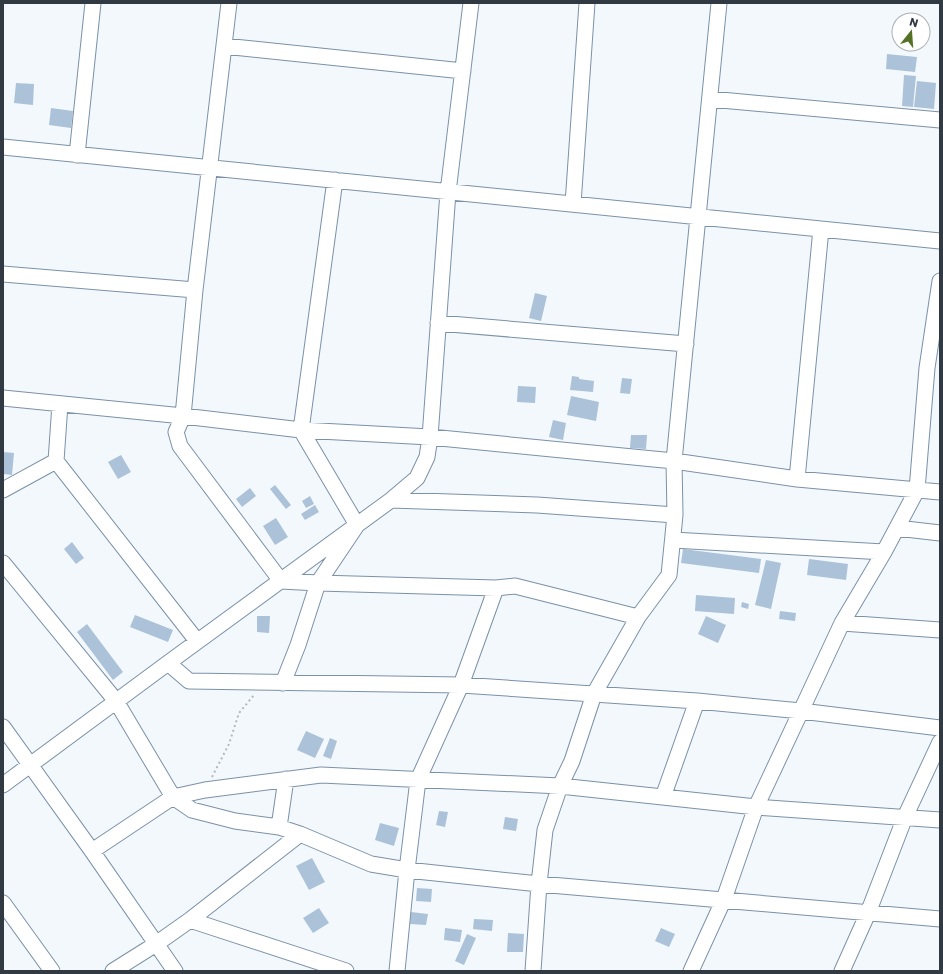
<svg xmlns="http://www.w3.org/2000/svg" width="943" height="974" viewBox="0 0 943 974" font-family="Poppins,sans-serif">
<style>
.building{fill:#abc2d9}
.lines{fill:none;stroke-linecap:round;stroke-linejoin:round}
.minor-casing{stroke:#7b91a6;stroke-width:17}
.path{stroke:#b2b8bf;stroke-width:2;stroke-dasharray:2 3;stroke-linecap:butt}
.minor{stroke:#fff;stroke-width:15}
</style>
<rect width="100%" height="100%" fill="#f3f8fd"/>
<path class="building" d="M887,54L917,57L915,72L886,69Z
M904,75L916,76L913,107L902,106Z
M917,81L936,83L934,109L914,107Z
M16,83L34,84L33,105L14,103Z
M51,108L73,111L71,128L49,125Z
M535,293L547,296L541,321L529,318Z
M572,376L579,377V379L594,381L593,392L570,390Z
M622,378L632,379L630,394L620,393Z
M518,386L536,387L535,403L517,402Z
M571,396L599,402L596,421L567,415Z
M553,420L566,423L563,440L549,437Z
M631,435H647L646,449L630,448Z
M3,452L14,453L12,475L3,474Z
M121,455L131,472L118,479L108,462Z
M275,485L291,505L286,509L270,489Z
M250,488L256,496L242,507L236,499Z
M310,496L314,504L306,508L302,501Z
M315,505L319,512L305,520L301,514Z
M276,518L288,537L275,545L263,526Z
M72,542L84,558L76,564L64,549Z
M683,549L761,559L759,573L681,563Z
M809,559L848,564L846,580L807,575Z
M766,560L781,563L771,609L755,605Z
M696,595L735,598L734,614L695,611Z
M742,602L749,604L748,609L741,607Z
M780,611L796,613L795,621L779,619Z
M135,615L173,630L168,642L130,627Z
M257,616H270L269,633L257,632Z
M706,616L726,625L718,643L698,634Z
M87,624L123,672L113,680L77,632Z
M306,731L324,739L315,758L297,750Z
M330,738L337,741L331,759L323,756Z
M439,811L448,812L445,827L436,825Z
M505,817L518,819L516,831L503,829Z
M380,823L399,828L394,846L375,840Z
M312,858L325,882L309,890L296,866Z
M417,888L432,889L431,902L416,901Z
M319,908L329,923L313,933L303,918Z
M411,912L428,914L426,925L410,924Z
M474,919L493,920L492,931L473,929Z
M445,928L462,930L460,942L444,940Z
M661,928L675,934L669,947L655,941Z
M508,933L524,934L523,952H507Z
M467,934L476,938L464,965L455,961Z"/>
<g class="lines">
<g class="minor-casing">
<path id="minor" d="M229,3L195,290L183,416L176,432L180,446L281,581L318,583L496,588L515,586L638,617
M224,46L463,71
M710,99L940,120
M3,147L940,241
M77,155L93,3
M573,204L587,3
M3,274L195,290
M438,323L686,344
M3,398L183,416L301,430L430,437L674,461L797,479L940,492
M60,404L56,461L197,641
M797,479L821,229
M3,490L56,461
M391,500L537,505L675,515
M897,528L940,533
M673,540L884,552
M3,563L116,701L173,797L205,790L321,775L560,786L756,807L940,820
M842,623L940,630
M168,663L189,681L461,685L697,701L801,711L940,728
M283,683L298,645L318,583L357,525L301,430L335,180
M3,727L92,851L175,971
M3,785L168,663L391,500L417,478L427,457L430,437L448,192L471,3
M663,797L697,701
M279,827L286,779
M92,851L173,797L192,810L235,821L279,827L300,834L371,864L407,870L539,884L940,919
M3,903L52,971
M190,920L346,971
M113,971L156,944L190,920L300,834
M397,971L407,870L418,780L461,685L496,588
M533,971L539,884L545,830L560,786L572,761L594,694L638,617L669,575L675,515L674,461L719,3
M691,971L724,899L756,807L801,711L842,623L884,552L917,490L927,368L940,281
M842,971L868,913L905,817L940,742"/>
</g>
<path class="path" d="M212,777L229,744L239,713L254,695"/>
<use href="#minor" class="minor"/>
</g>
<rect width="943" height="974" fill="none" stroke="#313a43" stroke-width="8"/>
<g transform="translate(911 32) rotate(17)"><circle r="19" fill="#ffffff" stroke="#adb0b4"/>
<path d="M0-3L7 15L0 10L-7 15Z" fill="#557125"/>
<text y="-6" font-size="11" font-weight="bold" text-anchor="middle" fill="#313a43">N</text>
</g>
</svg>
